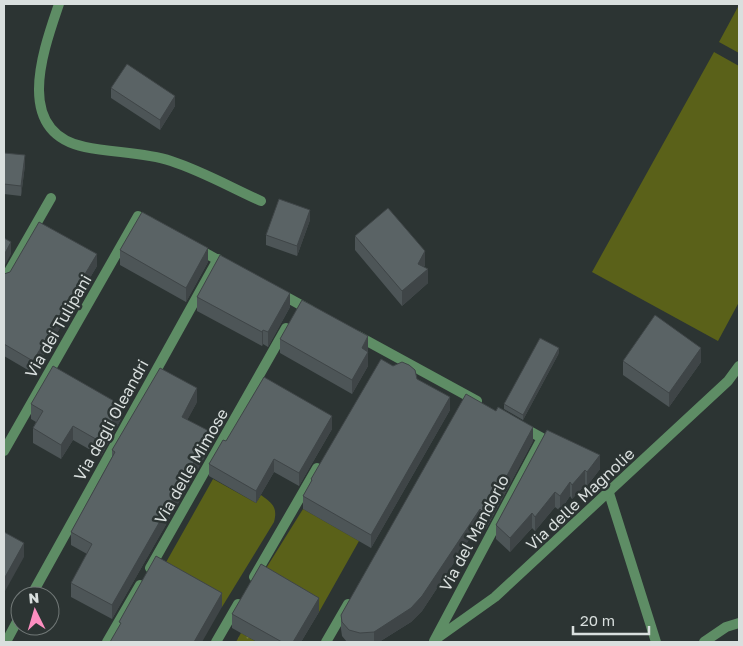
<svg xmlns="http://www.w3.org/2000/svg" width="743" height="646" viewBox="0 0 743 646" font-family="'Golos Text',sans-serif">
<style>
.grass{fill:#5a6119}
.park{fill:url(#park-dots)}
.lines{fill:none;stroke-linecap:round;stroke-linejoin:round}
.service{stroke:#5e8d65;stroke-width:10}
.minor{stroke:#5e8d65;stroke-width:10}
.wall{fill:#4d5557}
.shaded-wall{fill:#3f4547}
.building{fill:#5a6365;stroke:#3f4547}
.labels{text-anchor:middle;stroke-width:5;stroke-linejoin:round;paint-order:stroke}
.street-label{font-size:16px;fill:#d9dfde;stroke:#2c3433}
</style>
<defs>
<pattern id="park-dots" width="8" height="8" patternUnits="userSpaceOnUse" patternTransform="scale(1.25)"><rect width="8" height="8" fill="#5a6119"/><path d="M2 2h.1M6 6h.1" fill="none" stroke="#71773a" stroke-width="1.8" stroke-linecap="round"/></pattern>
</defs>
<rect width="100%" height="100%" fill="#2c3433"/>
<path class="grass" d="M739,5V53L719,42Z
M714,52L739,66V302L718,341L592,272Z
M213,479L256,503L261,495C272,503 278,507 274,522L222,607L160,573Z
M303,509L359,541L319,612L260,578Z"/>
<path class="park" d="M241,633L257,642H236Z"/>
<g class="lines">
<path class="service" d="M609,493L656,642
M704,642L726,627L739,623"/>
<path class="minor" d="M59,4C43,51 13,132 85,147C113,153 144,152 171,161C202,171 232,188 261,201
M198,249L229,266
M4,280L51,198
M279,293L310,310
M358,336L477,401
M4,451L138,216L150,222
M150,568L286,328
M254,577L317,468
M31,596L218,259
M436,639L495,597L728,381L739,366
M434,641L542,438L522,427
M6,642L20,616
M107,642L140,585
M216,642L238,604
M326,642L348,604"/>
</g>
<path class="wall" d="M111,88L175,106L160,130L111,98Z
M4,153L25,165L21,196L4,194Z
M310,220L297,256L266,245V235Z
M355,236L425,265L424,267L428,283L402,306L355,250Z
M120,250L208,262L186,302L120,265Z
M97,266L33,373L4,356V274Z
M197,297L290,307L268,347L263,344L262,346L197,311Z
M280,339L368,350V366L352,394L280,353Z
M559,353L523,420L504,409V404Z
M623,361L701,362L669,407L623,375Z
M417,379L450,410L371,548L303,509V496L311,483V479Z
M197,402L187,420L211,446L112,619L71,597V583L87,554L71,545V532L112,457V450Z
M31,404L121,419L101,456L73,440L61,459L33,443V428L36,422L31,419Z
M332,429L299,486L274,472L256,503L209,476V464L226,441Z
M547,430L600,469L587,486L585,485L572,499L570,496L560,511L555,507L535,531L532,528L510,552L496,539V525Z
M533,441L486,529L480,523L422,611L411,622L379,642H347L342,636L341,629V615Z
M319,612L301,642H257L232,628V614Z"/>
<path class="shaded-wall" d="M175,96V106L160,130V120Z
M25,155V165L21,196V186Z
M310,210V220L297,256V246Z
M11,242V254L4,267V255Z
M208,248V262L186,302V288Z
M425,251V265L418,277L428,269V283L402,306V291Z
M97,254V266L33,373V361Z
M290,293V307L268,347V332Z
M263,330V344L262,346V332Z
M368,336V350L362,362V348Z
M559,348V353L523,420V415Z
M701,348V362L669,407V393Z
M368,352V366L352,394V380Z
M197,388V402L182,430V417Z
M450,397V410L371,548V535Z
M121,405V419L101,456V442Z
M332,416V429L299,486V473Z
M73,426V440L61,459V445Z
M533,427V441L486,529V515Z
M211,432V446L112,619V605Z
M600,455V469L587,486V472Z
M274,459V472L256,503V491Z
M585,470V485L572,499V485Z
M570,482V496L560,511V496Z
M555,492V507L535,531V517Z
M480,509V523L422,611L411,622L379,642H374V632Z
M532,513V528L510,552V538Z
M24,543V557L4,593V579Z
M222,593V607L202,642H194Z
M319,598V612L301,642H293Z"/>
<path class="building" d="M127,64L175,96L160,120L111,88Z
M4,153L25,155L21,186L4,184Z
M279,199L310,210L297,246L266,235Z
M388,208L425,251L418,264L428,269L402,291L355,236Z
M142,212L208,248L186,288L120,250Z
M39,222L97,254L33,361L4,344V274L10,272Z
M4,238L11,242L4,255Z
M220,255L290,293L268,332L263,330L262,332L197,297Z
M302,300L368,336L362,348L368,352L352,380L280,339Z
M655,315L701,348L669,393L623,361Z
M540,338L559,348L523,415L504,404Z
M381,359L393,366L402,362L409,365L415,370L417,379L450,397L371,535L303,496L312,480L311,479Z
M53,366L121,405L101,442L73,426L61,445L33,428L43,411L31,404Z
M160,368L197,388L182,417L211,432L112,605L71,583L92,544L71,532L115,452L112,450Z
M264,377L332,416L299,473L274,459L256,491L209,464L223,440L226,441Z
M466,394L496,411L498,407L533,427L486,515L480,509L422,596L411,608L374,632L360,633L349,630L342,622L341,615Z
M547,430L600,455L587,472L585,470L572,485L570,482L560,496L555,492L535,517L532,513L510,538L496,525Z
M4,532L24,543L4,579Z
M156,556L222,593L194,642H110L121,623L119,622Z
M261,564L319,598L293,642H282L232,614Z"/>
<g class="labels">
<g class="street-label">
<text transform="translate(58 326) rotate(-60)" y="6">Via dei Tulipani</text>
<text transform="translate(111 420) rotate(-61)" y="6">Via degli Oleandri</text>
<text transform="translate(191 466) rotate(-60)" y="6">Via delle Mimose</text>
<text transform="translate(580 499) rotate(-43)" y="6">Via delle Magnolie</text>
<text transform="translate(474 533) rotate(-62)" y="6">Via del Mandorlo</text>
</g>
</g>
<rect width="743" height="646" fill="none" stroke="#d9dfde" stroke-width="10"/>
<g transform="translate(35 611) rotate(355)"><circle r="24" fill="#2c3433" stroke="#717877"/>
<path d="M0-4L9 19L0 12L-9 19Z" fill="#fd8ec0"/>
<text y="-8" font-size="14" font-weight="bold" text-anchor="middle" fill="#d9dfde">N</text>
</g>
<path d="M573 626v8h76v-8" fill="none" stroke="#d9dfde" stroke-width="2.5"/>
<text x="580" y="626" font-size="15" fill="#d9dfde" stroke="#2c3433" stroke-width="4" paint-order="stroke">20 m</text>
</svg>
